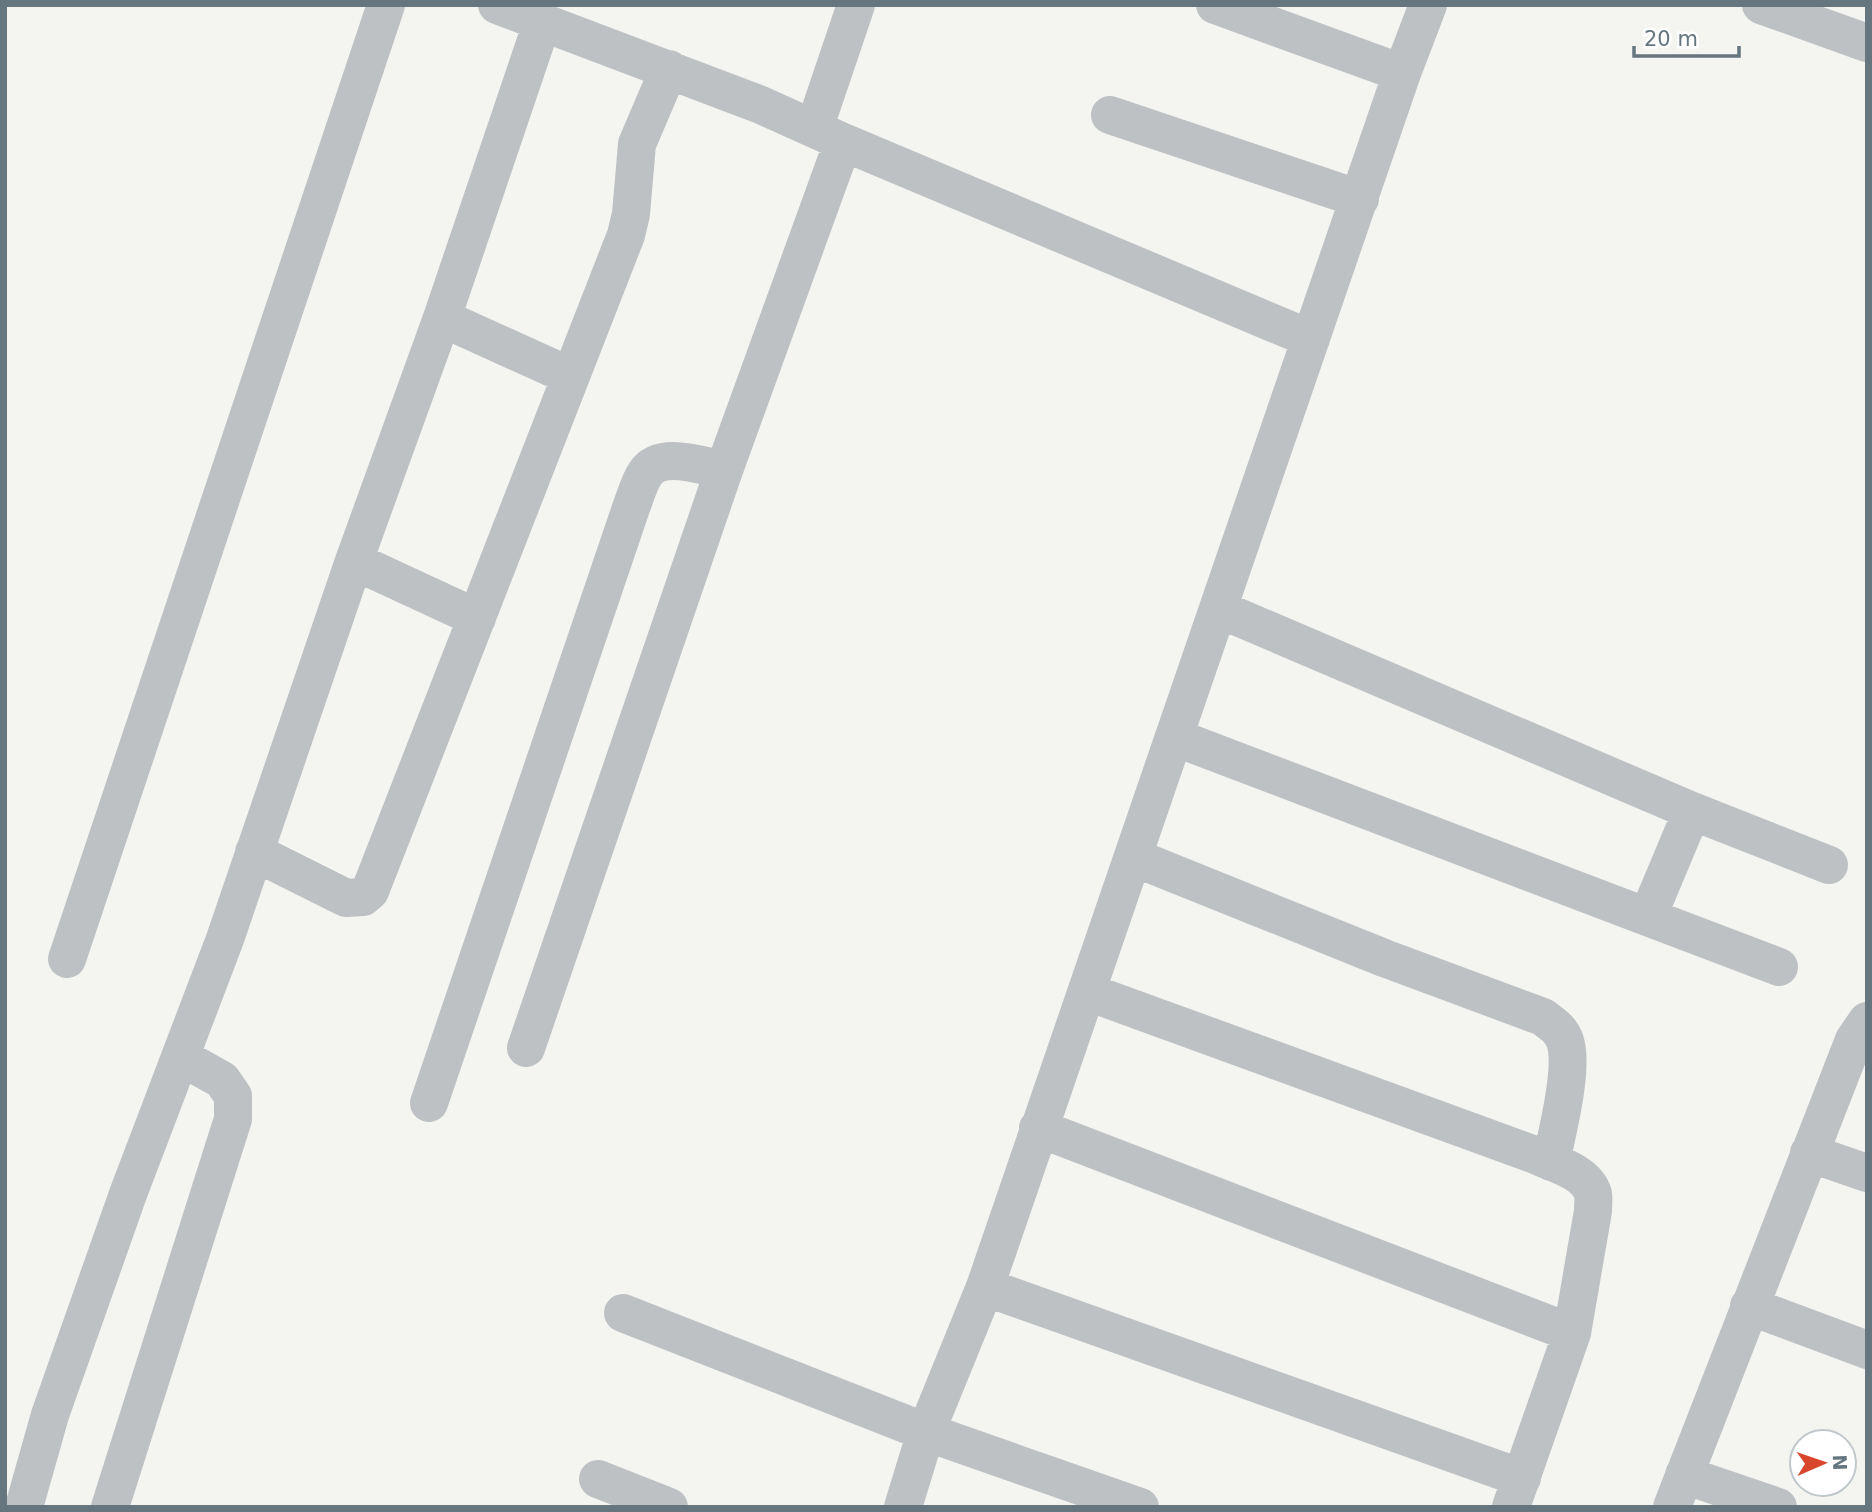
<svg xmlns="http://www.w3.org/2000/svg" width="1872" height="1512" viewBox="0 0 1872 1512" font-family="'DejaVu Sans',sans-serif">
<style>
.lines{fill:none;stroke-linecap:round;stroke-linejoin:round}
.minor{stroke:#bdc1c4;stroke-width:38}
</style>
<rect width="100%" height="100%" fill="#f4f4f0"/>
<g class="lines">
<path class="minor" d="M497,5L761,105L843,142L1311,339
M1215,5L1402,73
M1761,5L1867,43
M1110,115L1360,199
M814,129L856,5
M442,318L570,376
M354,561L477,618
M1219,609L1692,811L1829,865
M1174,737L1779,967
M254,852L346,898L363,897L370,891L626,235L631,214L637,144L669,69
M1133,857L1384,958L1543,1017C1552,1024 1561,1029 1565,1041C1574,1068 1557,1133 1551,1162
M1648,916L1692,811
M67,959L386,5
M1088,992L1538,1156C1555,1164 1587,1172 1593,1194C1594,1199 1593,1205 1593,1211L1572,1333L1511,1507
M526,1048L724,470L843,142
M429,1103L632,505C636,495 639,483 645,474C660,450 701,466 724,470
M1038,1128L1572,1333
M1809,1153L1867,1173
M985,1287L1522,1478
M1749,1306L1867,1350
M623,1313L926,1432L1140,1507
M1684,1475L1778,1507
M598,1479L669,1507
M24,1507L50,1415L128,1194L225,939L354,561L442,318L542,23
M110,1507L233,1119V1096L222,1080L181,1057
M903,1507L926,1432L985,1287L1402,73L1428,5
M1672,1507L1854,1040L1867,1021"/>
</g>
<rect width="1872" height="1512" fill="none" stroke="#65767f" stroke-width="14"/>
<g transform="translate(1823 1463) rotate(88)"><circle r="33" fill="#ffffff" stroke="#c1c8cc" stroke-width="2"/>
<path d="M0-5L12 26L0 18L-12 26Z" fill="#d8472c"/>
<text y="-10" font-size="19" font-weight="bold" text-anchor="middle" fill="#65767f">N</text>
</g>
<path d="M1634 46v10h105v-10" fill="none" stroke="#65767f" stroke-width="3.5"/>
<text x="1644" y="46" font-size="21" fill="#65767f" stroke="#ffffff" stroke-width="5" paint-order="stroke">20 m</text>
</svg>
